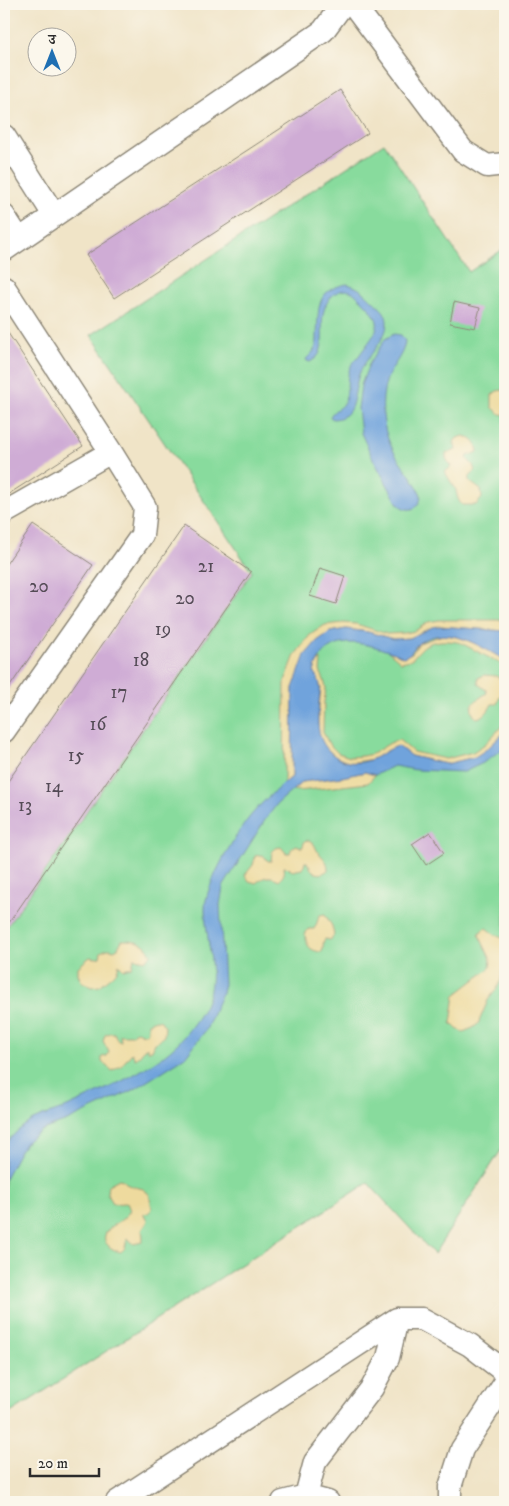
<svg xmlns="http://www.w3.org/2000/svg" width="509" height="1506" viewBox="0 0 509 1506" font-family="'IM FELL DW Pica','Noto Serif Devanagari',serif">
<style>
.green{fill:#88db9d;stroke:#5a8364}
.sand{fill:#eeda9e;stroke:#8c8264}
.water{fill:#70a3dc;stroke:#4e6784}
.building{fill:#cfacd5}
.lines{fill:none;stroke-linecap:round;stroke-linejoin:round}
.minor-casing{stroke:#8e8879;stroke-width:25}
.minor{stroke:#fff;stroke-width:22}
.labels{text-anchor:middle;stroke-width:5;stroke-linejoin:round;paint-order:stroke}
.number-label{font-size:19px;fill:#544b56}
</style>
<rect width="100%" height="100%" fill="#fbf7ec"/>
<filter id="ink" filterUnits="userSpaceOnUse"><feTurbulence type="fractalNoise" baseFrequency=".02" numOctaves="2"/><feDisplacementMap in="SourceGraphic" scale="10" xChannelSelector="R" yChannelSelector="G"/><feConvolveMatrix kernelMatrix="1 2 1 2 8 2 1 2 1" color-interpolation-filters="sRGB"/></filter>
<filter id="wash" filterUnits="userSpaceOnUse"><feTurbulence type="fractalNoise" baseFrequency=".0096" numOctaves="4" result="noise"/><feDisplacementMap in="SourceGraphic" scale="20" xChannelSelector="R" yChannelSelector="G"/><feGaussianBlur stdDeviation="1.12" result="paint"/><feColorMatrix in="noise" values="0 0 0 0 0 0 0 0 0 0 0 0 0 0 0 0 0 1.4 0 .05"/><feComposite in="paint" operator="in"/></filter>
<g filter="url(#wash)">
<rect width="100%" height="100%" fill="#f0e4c7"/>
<path class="green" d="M384,143L469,272L505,248V1144L434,1254L368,1183L4,1417V931L252,572L91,335Z"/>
<path class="sand" d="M503,390L505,393V415L500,414L492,407V395L497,391Z
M464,436C472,439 477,442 478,452L468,456L467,459L473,465L475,471L469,478V481L481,490L482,498L476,505H462C455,497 458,492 454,486C450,481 448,477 445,472L451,467L446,458V454L456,450L454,442L457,438Z
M439,620H505V631L439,626L410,638L393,639L368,632L346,629L330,632L293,688L292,777L284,783L285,681L295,655L310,635L325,625L343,623L356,624L387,634L404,633L415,631L428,622Z
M443,635C466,636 485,649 505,660V666L461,643C449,640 430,639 421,649C413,657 414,660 401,662L388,651L397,653L403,657L412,653L419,643Z
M321,659L320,671L324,680L326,688L324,702L323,732L329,744L338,753L350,757L362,756L372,754L390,743L399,740L413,752L446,759L473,752L485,744L505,723V732L488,748L475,757L446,764L411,756L382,754L374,759L349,763L336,757L325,747L318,734V717L321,688L314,672L316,664Z
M485,675L496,676L504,680C505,689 500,695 497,704H492C488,711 485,717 476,718C465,705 477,700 487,693L486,690L478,684V678Z
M365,772L375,775L368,783L299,791L293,790L302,782L342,777Z
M309,840C317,845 314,847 319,853C324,859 328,861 328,870C319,878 311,872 307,862H305L304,866L302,869L292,871L289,868L284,867C285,873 284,876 279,880C270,875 264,876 256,883L249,881L245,875L253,865L255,856L263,855L268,861H271L272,852L276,848L281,847L286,853H290C291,849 292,847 297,845L302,848L305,841Z
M325,914L332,926L334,935L330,940L325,939C322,943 324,947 322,952C308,951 306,944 305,932L309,929H314C317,925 317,920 320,915Z
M486,928L495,935L505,939V962L502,970L501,980L496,990L488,1000L478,1024L473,1028L463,1032L457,1029L451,1023L455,995L490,968L491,960L479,935L482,930Z
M122,940C135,940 146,941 151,955L146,960L134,958L132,967L123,969L119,964C118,975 107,979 100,986L91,987L81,981L78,974V967L90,957L94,958L100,957L101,952C106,949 109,948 114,950L118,948Z
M156,1020L161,1021L165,1027L164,1036L155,1043L152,1050L148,1051V1048H145L140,1055L135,1059L132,1053L121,1066L112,1071L102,1062V1057L107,1056L109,1052L103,1041L105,1035L110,1033H114L118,1041H121L120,1035H132L134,1032L137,1031L141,1033L146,1034L148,1031V1023Z
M119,1179L123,1180L128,1185L143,1189L149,1194L152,1209L148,1213L144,1214V1216L147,1218L148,1221L142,1230L143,1238L142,1242L134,1244L127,1238L125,1248L121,1252C110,1250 98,1240 109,1229C117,1221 123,1222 130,1210L127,1203C122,1203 118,1204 113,1203L107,1193L108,1185Z"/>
<path class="water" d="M347,284C359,287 365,293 373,301C376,304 381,308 384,312C396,332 369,353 361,370C354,383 356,410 344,416C341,418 336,419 333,419L330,417C334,408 341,410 345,400C349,390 345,377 351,366C352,363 355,360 358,357C380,326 388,325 356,295C350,288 339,289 332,296C314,314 329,343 317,357C315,359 313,360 310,362L307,361L306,359C309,356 313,353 314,350C317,346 317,340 317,335C319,308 315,290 347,284Z
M394,334L401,335L405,341C404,356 390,367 386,382C380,401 382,427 391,446C399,463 414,477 421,495C421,509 408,514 398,504L373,459L361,433L358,409L361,385L369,364L385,339Z
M439,626L505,631V660C479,646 450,624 420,642C413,647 412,655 403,657C397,653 391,652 385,650C356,640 323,636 314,672C317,677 320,681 320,687C321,692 319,697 319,702C317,721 316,739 331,753C340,761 351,764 363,762C377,759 385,750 398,746L411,756L446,764L475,757L488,748L505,732V747L483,763L464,772L416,770L394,766L375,775L365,772L342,777L302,782L277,804L265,820L223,887L220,905L224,984L222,993L206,1030L185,1057L135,1089L67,1121L42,1130L28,1140L19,1152L4,1180V1145C12,1136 22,1126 33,1120C43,1115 54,1113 65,1108C100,1092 149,1071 177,1044C185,1036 196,1021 202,1011C221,979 206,944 205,910C204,886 237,831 253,813C265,799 278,788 292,777L293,688L305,655L317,641L330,632L346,629L368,632L393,639L410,638L432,627Z"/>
<g id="blocks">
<path class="building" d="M340,90L368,133L114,298L86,255Z
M454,302L480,308L475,328L450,323Z
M4,327L83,446L4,497Z
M33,525L93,565L4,695V567Z
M184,526L251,572L4,930V787Z
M320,568L345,576L336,604L310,596Z
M430,832L444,853L426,865L412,844Z"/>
</g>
</g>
<g filter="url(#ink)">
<use href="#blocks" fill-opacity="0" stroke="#8e8879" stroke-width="1"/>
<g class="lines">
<g class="minor-casing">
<path id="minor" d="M353,4L463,151L487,166L505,164
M4,136L54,215
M4,216L19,239
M4,250L323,31L343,4
M4,287L111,452L145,507L142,535L4,731
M4,513L111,452
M306,1496L315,1462L372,1388L388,1358L397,1319
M117,1502L397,1319H422L470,1345L505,1372
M283,1502L306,1496L328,1502
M450,1502V1487L462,1449L505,1383"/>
</g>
<use href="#minor" class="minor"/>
</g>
</g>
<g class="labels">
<g class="number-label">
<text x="206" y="572">21</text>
<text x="39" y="592">20</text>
<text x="185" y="604">20</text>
<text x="163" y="635">19</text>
<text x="141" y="666">18</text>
<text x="119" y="698">17</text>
<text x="98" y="730">16</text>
<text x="76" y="761">15</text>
<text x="54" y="792">14</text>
<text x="25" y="811">13</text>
</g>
</g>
<rect width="509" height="1506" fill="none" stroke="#fbf7ec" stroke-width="20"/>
<g transform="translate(52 52)"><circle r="24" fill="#fbf7ec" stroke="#a8a59f"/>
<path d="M0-4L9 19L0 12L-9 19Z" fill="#1f6fb2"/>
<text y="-8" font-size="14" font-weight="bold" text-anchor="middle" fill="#2b2b2b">उ</text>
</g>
<path d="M30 1468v8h69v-8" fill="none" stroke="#2b2b2b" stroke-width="2.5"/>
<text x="38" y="1468" font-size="15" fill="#2b2b2b" stroke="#fbf7ec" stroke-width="4" paint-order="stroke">20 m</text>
</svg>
